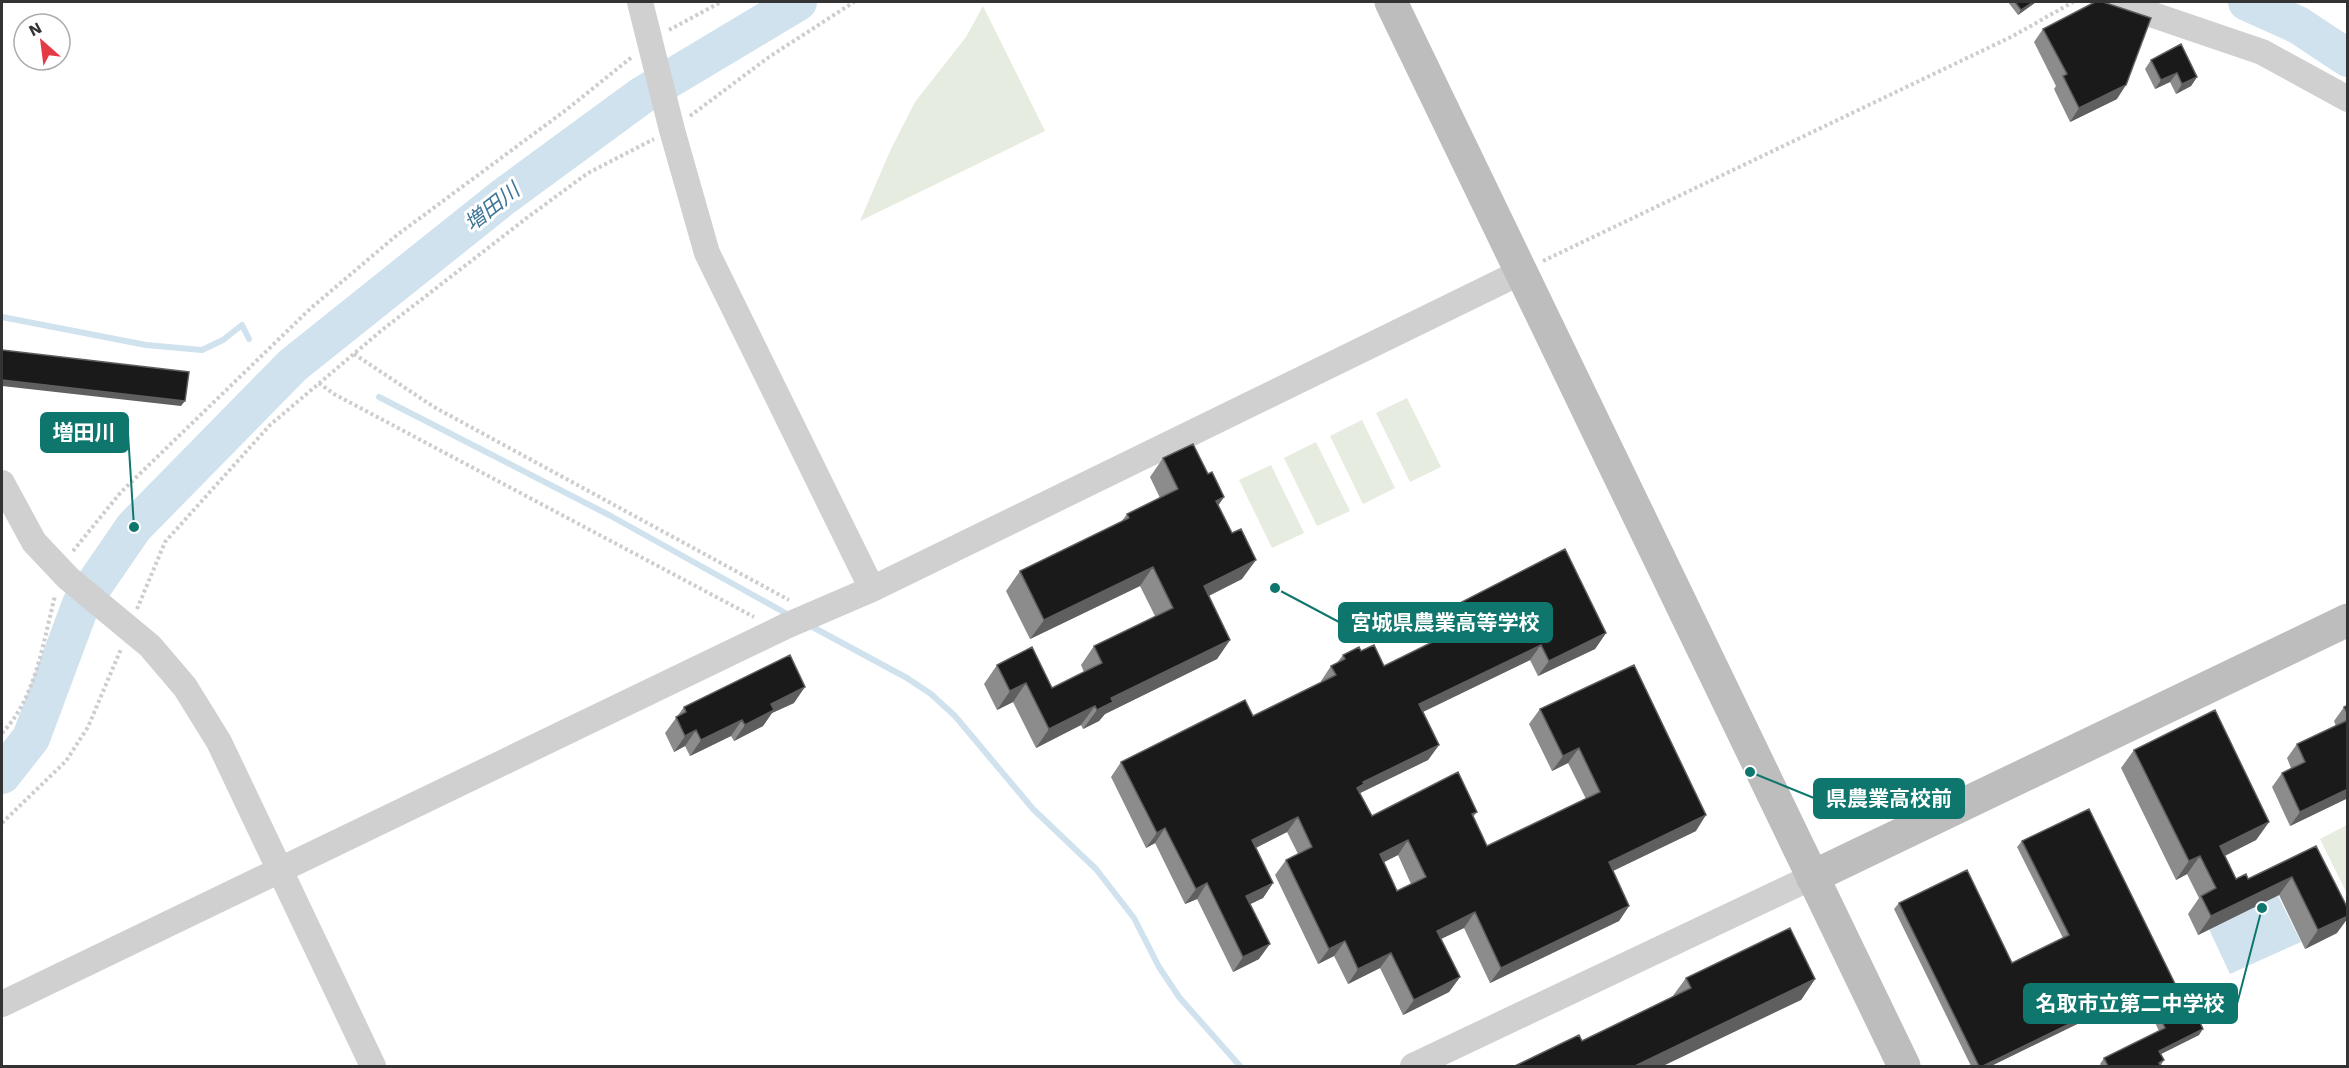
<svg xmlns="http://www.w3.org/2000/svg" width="2349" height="1068" viewBox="0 0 2349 1068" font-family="'Work Sans','Noto Sans JP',sans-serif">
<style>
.green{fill:#e6ecdf}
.water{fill:#cfe2ee}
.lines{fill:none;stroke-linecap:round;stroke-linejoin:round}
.stream{stroke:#cfe2ee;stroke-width:6}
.river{stroke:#cfe2ee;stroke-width:38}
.path{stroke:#cdcdcd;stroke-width:4;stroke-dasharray:3 3;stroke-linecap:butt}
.street{stroke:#d0d0d0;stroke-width:26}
.secondary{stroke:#bdbdbd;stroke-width:33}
.wall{fill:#8c8c8c;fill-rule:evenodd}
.shaded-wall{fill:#5f5f5f}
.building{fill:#1a1a1a;stroke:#5f5f5f;stroke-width:1.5;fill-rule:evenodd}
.labels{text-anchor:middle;stroke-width:6;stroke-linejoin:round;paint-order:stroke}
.water-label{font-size:21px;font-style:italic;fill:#3f7597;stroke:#fff}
.leader{fill:none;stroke:#0f766e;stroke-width:2}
.callout-dot{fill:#0f766e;stroke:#fff;stroke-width:2}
.callout{fill:#0f766e;stroke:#0f766e;stroke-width:2}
.callout-label{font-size:21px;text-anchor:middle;font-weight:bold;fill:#fff}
</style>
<rect width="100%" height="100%" fill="#fff"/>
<path class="green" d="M983,6L1045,131L860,221L890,151L915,102L966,37Z
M1407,398L1441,467L1410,482L1376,413Z
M1362,420L1395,488L1363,504L1330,436Z
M1316,442L1350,511L1317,526L1284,458Z
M1271,465L1304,533L1272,548L1239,480Z
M2347,825V894L2320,839Z"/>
<path class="water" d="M2277,894L2301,942L2230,974L2208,927Z"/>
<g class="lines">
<path class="stream" d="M2,317L146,345L202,350L223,340L242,325L249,339
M379,397L609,515L789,615
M807,624L907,678L931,694L955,716L1033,809L1096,869L1134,918L1159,967L1179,997L1240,1066"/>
<path class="river" d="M2247,2L2298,25L2348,58
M2,775L31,738L81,604L134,527L293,365L502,198L641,96L798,2"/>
<path class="path" d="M669,30L721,2
M690,116L769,57L854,2
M1543,261L2013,36L2073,2
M354,354L434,407L789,600
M319,383L334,394L754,617
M73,551L121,492L311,308L397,235L566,110L632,57
M137,609L165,542L270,425L382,330L528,217L588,173L654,139
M2,733C36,698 43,642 55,596
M2,823L66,761L88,727L121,649"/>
<path class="street" d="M640,2L672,130L707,253L872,589
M2115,2L2262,52L2348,99
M2,483L34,542L68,578L150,646L185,687L219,742L373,1066
M2,1004L786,626L872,589L1521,272
M1413,1066L1812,877"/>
<path class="secondary" d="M1391,2L1904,1066
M1812,877L2348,620"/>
</g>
<path class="wall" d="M2008,2H2036L2018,15Z
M2043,29L2117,99L2070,122L2054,89L2056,86L2034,42Z
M2151,60L2197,77L2191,86L2176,94L2170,82L2155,89L2145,69Z
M1163,458L1208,474L1224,497L1218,505L1242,579L1209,596L1230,640L1217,659L1105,714L1099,721L1083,729L1081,725L1036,748L1013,702L997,710L984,684L997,665L1052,688L1084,672L1081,665L1094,646L1155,616L1140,586L1030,639L1006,591L1020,571L1121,522L1127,514L1160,498L1150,477Z
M1452,607L1606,633L1595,649L1538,676L1530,660L1423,712L1439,745L1428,760L1360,793L1372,816L1477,812L1473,817L1487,846L1586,799L1568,763L1552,771L1529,724L1540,709L1696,831L1613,871L1629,906L1619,921L1490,983L1464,928L1441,939L1460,977L1449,992L1403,1015L1380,968L1348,984L1334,956L1318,964L1275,875L1286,860L1298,854L1287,832L1256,848L1273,883L1263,898L1250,904L1259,959L1233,972L1197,899L1185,904L1155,843L1146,848L1111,777L1121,762L1253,716L1321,683V681L1331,666L1336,664L1343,655L1384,666L1448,634L1442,622ZM1398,855L1411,884L1397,891L1383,862Z
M794,703L772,713L763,726L734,741L731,736L690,756L685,746L674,752L665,733L684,707Z
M2348,705V798L2290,826L2272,787L2282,773L2291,768L2287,758L2297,744L2336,726L2334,721L2344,707Z
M2134,750L2269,822L2256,840L2225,856L2236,879H2248L2316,846L2337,933L2305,949L2279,895L2198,935L2188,914L2199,898L2187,874L2176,880L2121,768Z
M2022,841L2199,1035L2161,1054L2164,1060L2161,1065V1066H2101L2100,1064L2104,1058L2159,1031L2141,993L1991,1066H1971L1894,909L1899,903L2012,963L2063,938L2017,847Z
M1686,978L1815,979L1801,1000L1582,1041L1672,997Z"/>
<path class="shaded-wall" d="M2033,2H2036L2018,15L2021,10Z
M2177,73L2170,82L2155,89L2161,80Z
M2197,77L2191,86L2176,94L2182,84Z
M2126,85L2117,99L2070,122L2079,108Z
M2,380L185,401L181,406L2,386Z
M1224,497L1211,516L1216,501Z
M1256,560L1242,579L1190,605L1204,586Z
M1153,567L1140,586L1030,639L1044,620Z
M1606,633L1595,649L1538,676L1549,661Z
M1230,640L1217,659L1105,714L1099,721L1083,729L1097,710L1111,698Z
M1541,645L1530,660L1408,719L1419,704Z
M1026,683L1013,702L997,710L1010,691Z
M805,687L794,703L772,713L763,726L734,741L745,725L771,704Z
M1095,706L1081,725L1036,748L1049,729Z
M742,720L731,736L690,756L701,740Z
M696,730L685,746L674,752L685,736Z
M1439,745L1428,760L1356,795L1357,788L1363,782Z
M1579,748L1568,763L1552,771L1563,756Z
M2348,789V798L2290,826L2300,812Z
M1706,815L1696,831L1598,878L1609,862Z
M1298,817L1287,832L1241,855L1252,840Z
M2269,822L2256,840L2208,864L2220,846Z
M1165,828L1155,843L1146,848L1157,833Z
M1408,840L1398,855L1369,870L1380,854Z
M2200,856L2187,874L2176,880L2189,861Z
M2292,877L2279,895L2198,935L2211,916Z
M1207,883L1197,899L1185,904L1196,889Z
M1273,883L1263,898L1236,911L1246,896Z
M1629,906L1619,921L1490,983L1501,968Z
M1475,912L1464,928L1426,946L1437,931Z
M2348,916V918L2337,933L2305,949L2318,930Z
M1345,941L1334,956L1318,964L1329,949Z
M1270,944L1259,959L1233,972L1243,957Z
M1391,953L1380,968L1348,984L1358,969Z
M1460,977L1449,992L1403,1015L1414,1000Z
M1815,979L1801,1000L1663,1066H1635Z
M2145,987L2141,993L1991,1066H1983Z
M2203,1029L2199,1035L2155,1057L2159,1051Z"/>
<path class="building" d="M2015,2H2033L2021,10Z
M2095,2H2103L2151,18L2126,85L2079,108L2063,76L2067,74L2043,29Z
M2181,44L2197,77L2182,84L2177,73L2161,80L2151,60Z
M2,350L189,372L185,401L2,380Z
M1193,444L1208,474L1212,472L1224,497L1216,501L1232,533L1241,529L1256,560L1204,586L1230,640L1111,698L1113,702L1097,710L1095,706L1049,729L1026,683L1010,691L997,665L1032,647L1052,688L1102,663L1094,646L1173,608L1153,567L1044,620L1020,571L1129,518L1127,514L1178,489L1163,458Z
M1565,549L1606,633L1549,661L1541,645L1419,704L1439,745L1363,782L1364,784L1357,788L1372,816L1458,772L1477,812L1472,814L1487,846L1600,792L1579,748L1563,756L1540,709L1634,665L1706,815L1609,862L1629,906L1501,968L1475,912L1437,931L1460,977L1414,1000L1391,953L1358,969L1345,941L1329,949L1286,860L1312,847L1298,817L1252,840L1273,883L1246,896L1270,944L1243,957L1207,883L1196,889L1165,828L1157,833L1121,762L1245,700L1253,716L1336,675L1331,666L1345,659L1343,655L1359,647L1361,651L1374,645L1384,666L1463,627L1452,607ZM1408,840L1426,877L1397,891L1380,854Z
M790,655L805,687L771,704L774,710L745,725L742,720L701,740L696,730L685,736L676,717L686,712L684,707Z
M2348,705V715L2344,707Z
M2215,710L2269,822L2220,846L2236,879L2246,874L2248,879L2316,846L2348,909V916L2318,930L2292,877L2211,916L2201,896L2216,888L2200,856L2189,861L2134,750Z
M2348,720V789L2300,812L2282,773L2305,762L2297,744Z
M2089,809L2184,1002L2189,999L2203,1029L2159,1051L2164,1060L2159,1063L2161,1066H2108L2104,1058L2165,1028L2145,987L1983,1066H1979L1899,903L1967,870L2012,963L2067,936L2069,935L2022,841Z
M1790,928L1815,979L1635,1066H1515L1579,1035L1582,1041L1691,988L1686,978Z"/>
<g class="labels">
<g class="water-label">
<text transform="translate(492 207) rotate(-38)" y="7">増田川</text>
</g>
</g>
<path class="leader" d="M134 527L128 433M1275 588L1339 622M1750 772L1814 798M2262 908L2237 1004"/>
<g class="callout-dot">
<circle cx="134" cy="527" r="6"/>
<circle cx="1275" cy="588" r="6"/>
<circle cx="1750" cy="772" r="6"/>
<circle cx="2262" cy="908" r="6"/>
</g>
<g class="callout">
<rect x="41" y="413" width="87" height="39" rx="6"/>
<rect x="1339" y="603" width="213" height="39" rx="6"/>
<rect x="1814" y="779" width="150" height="39" rx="6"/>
<rect x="2024" y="984" width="213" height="39" rx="6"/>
</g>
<g class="callout-label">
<text x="84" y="440">増田川</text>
<text x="1445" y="630">宮城県農業高等学校</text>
<text x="1889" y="806">県農業高校前</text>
<text x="2130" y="1011">名取市立第二中学校</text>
</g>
<rect width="2349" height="1068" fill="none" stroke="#333333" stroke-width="6"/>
<g transform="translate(42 42) rotate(332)"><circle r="28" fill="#ffffff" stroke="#adadad" stroke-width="1.5"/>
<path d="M0-4.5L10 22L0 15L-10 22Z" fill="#e63946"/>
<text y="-9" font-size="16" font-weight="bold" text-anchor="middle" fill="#333333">N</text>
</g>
</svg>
